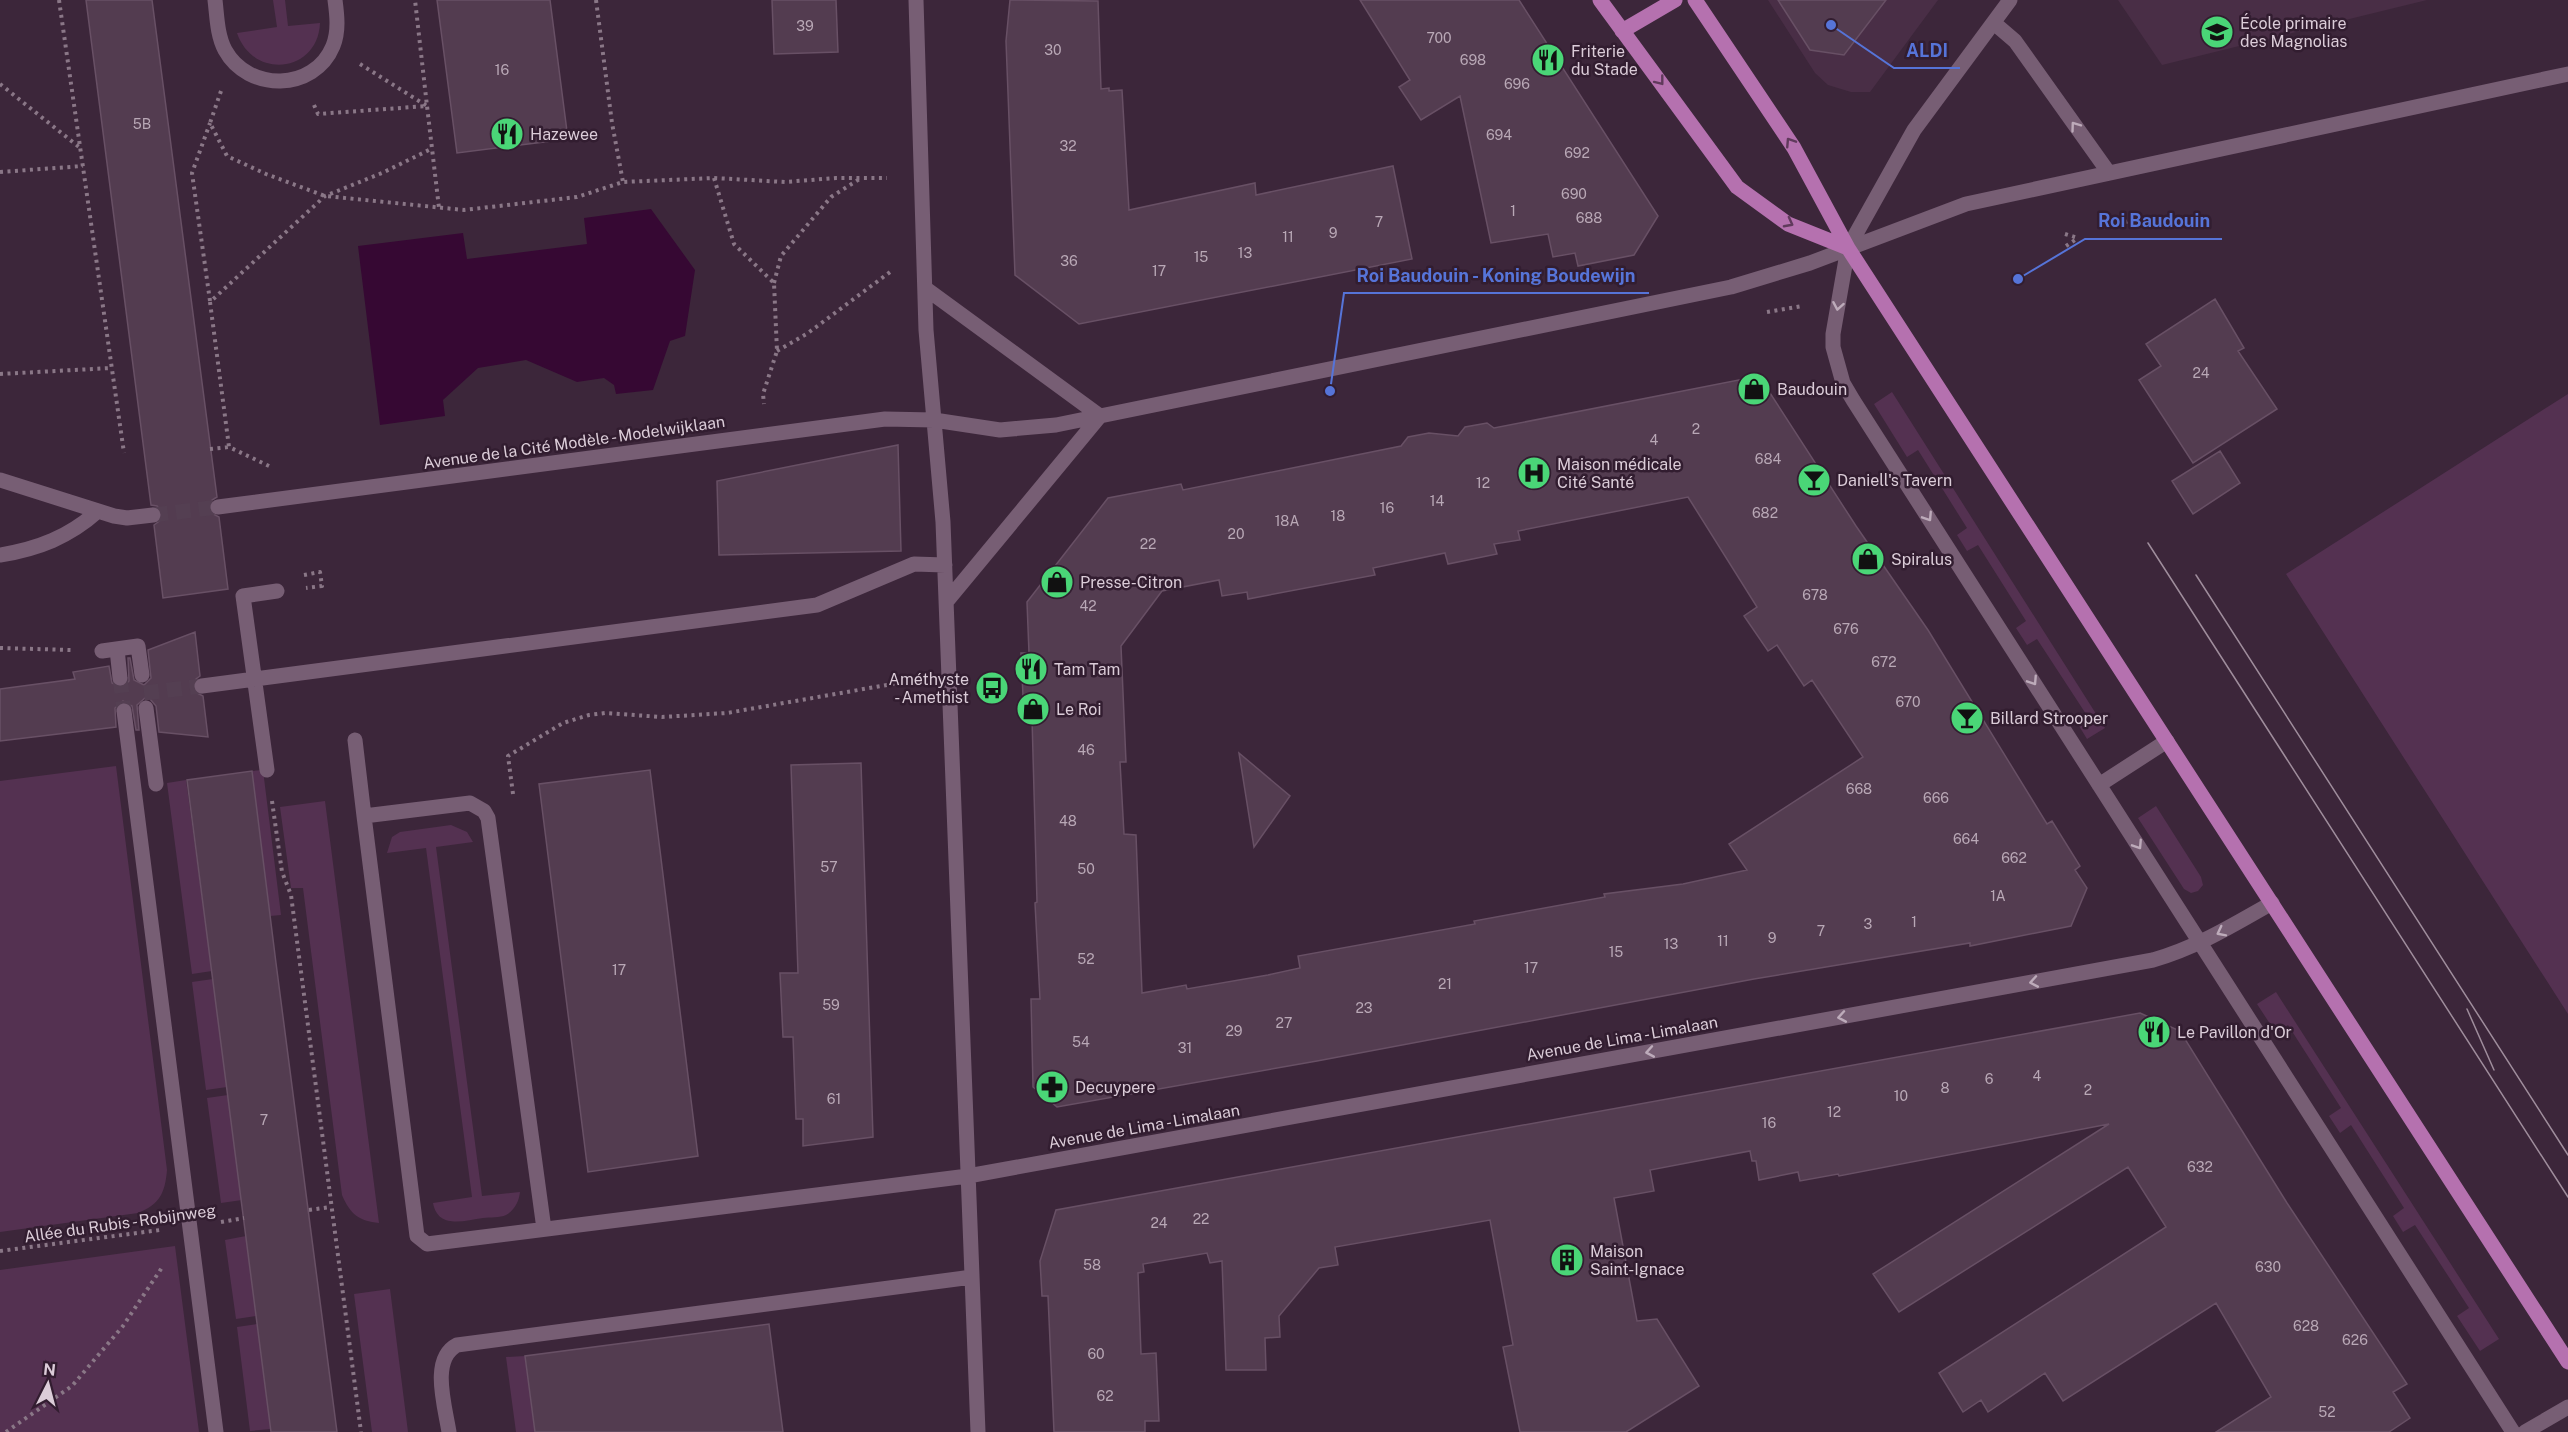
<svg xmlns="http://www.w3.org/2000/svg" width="2568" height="1432" viewBox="0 0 2568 1432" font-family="'Public Sans',sans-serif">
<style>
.built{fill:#492e46}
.green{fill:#543151}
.water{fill:#360833}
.building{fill:#533c50;stroke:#685065;stroke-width:1.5;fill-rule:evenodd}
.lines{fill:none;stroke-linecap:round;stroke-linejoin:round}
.minor-tunnel{stroke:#543f52;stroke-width:15;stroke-dasharray:15 8;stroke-linecap:butt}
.path{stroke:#8a7787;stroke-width:4;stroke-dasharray:3 4.5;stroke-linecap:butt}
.minor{stroke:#775e74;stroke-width:15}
.major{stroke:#b571af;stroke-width:15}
.tram{stroke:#9f8d9c;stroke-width:1.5}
.oneway{stroke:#603a5c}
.oneway2{stroke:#bdabba}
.labels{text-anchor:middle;stroke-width:5;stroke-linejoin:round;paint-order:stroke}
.number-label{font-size:14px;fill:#b9a8b6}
.poi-label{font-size:16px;fill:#dbccd8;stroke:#321d30;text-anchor:start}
.street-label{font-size:16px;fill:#dbccd8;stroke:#321d30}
.leader{fill:none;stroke:#5674d8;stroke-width:2}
.callout-dot{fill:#5674d8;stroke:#321d30;stroke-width:2}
.callout-label{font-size:18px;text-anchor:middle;font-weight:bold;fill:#5674d8;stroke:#321d30;stroke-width:5;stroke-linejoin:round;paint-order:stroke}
</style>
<rect width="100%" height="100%" fill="#3c263a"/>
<path class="built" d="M1768,0H1938L1870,92H1851L1828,85L1815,73Z
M2118,0H2427L2162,65Z"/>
<path class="green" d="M273,0H285L288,26L320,23C318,73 253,80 237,33L277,27Z
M1892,392L2105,728L2087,739L2076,721L2086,714L2037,639L2027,645L2016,628L2026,621L1978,545L1967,551L1957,535L1967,528L1918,450L1907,457L1874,404Z
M2568,394V1014L2286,574Z
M116,766L167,1170C165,1193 160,1204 138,1213L0,1232V781Z
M263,770L281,915L270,916L252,771Z
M186,780L212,971L192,974L167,783Z
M325,801L379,1223C359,1221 350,1214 342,1195L303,888H291L280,807Z
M2156,806L2201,877L2203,885L2198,891L2191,893L2184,889L2138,818Z
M451,825L467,832L473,842L436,847L482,1196L520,1192C519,1201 515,1210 506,1215C500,1218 490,1217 483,1218C463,1221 438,1229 433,1203L472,1197L426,848L387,853L392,837L400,832Z
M213,979L227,1087L206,1090L192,982Z
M2276,992L2499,1339L2480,1351L2457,1316L2469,1308L2415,1225L2403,1232L2393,1216L2404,1208L2351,1125L2340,1133L2329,1116L2341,1108L2288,1025L2276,1033L2257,1004Z
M228,1095L242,1200L221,1203L207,1098Z
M246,1236L256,1316L236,1319L225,1240Z
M175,1246L199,1432H0V1270Z
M390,1289L408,1432H372L354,1294Z
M257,1324L271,1429L250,1431L237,1327Z
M525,1356L535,1432H516L506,1357Z"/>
<path class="water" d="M651,209L695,270L685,336L670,341L653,390L616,394L614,385L604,378L577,382L526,360L478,368L443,400L445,416L380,425L358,246L463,233L467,259L587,244L584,218Z"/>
<path class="building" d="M86,0H152L217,497L212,500L208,508L211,513L219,517L228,589L163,598L154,525L162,519L163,513L157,506L151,505Z
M437,0H550L568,139L457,153Z
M772,0H836L838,52L774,54Z
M1010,0L1098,1L1101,89L1109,88V91L1122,90L1129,210L1255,183L1256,195L1393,166L1412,259L1079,324L1015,275L1006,41Z
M1360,0H1519L1658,216L1634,255L1578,266L1575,253L1553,257L1548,234L1491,243L1460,96L1421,120L1399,87L1410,80Z
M1778,0H1886L1844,55L1810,50Z
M2215,299L2244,348L2238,351L2277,409L2193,463L2139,380L2161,366L2146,344Z
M1759,376L1856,526L1928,630L2047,824L2052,821L2080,866L2075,870L2087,888L2071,926L1970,946V943L1754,979L1317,1061L1057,1107L1033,1087L1031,999H1040L1035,903L1037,902L1032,718H1024L1021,653H1029L1027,602L1108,498L1181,484L1183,490L1401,446L1408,437L1429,433L1458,436L1465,427L1487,423L1494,428ZM1688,497L1757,607L1744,616L1768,651L1777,645L1804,686L1812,680L1863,757L1729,844L1747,870L1683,884L1604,894L1605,897L1474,921L1475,924L1298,956L1300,968L1268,975L1187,989L1186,985L1142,993L1136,835L1124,834L1120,762H1126L1121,646L1162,591L1219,580L1222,596L1247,592L1248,599L1375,575L1373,568L1445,553L1448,564L1497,554L1494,544L1520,540L1518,531Z
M898,445L901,551L719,555L717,481Z
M2220,451L2240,483L2193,514L2172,481Z
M195,632L200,676L196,679L192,687L195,692L203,696L208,737L159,732L156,706L150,699L145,698L137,705L139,730H136L132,706L123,701L115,708L116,727L0,741V689L75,679L73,672L109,666L112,683L122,688L129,681L128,658H130L134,680L144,685L151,678L148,650Z
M1239,753L1290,796L1254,847Z
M861,763L873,1137L803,1146V1119H796L793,1037H783L780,973H798L791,765Z
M650,770L698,1156L588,1172L539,784Z
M252,771L276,963L337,1432H271L187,780Z
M2140,1013L2180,1031L2287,1203L2407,1384L2393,1392L2410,1418L2389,1432H2216L2271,1397L2216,1303L2063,1401L2045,1373L1988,1412L1981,1400L1963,1412L1939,1373L2166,1227L2128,1167L1899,1312L1873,1274L2109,1124L1839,1176L1838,1174L1800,1181L1798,1172L1759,1180L1756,1161H1752L1750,1151L1650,1170L1654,1191L1614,1198L1637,1321L1657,1319L1699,1386L1626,1432H1520L1503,1347L1513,1345L1490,1220L1335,1247L1338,1265L1319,1268L1279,1316L1280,1337L1265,1338L1266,1370H1226L1222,1261L1210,1263L1207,1253L1143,1264L1144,1272L1138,1273L1141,1354L1156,1353L1159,1421H1145V1432H1054L1048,1296H1042L1040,1261L1056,1210Z
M769,1324L783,1432H535L525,1356Z"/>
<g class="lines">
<path class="minor-tunnel" d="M153,515L218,507
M120,678L124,711
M144,693L202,686"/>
<path class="path" d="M59,0L124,453
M596,0L612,123L623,182
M360,64L427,106L415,0
M0,84L79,147
M221,91L210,123L227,156L266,174L325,196L464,210L577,197L623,182L714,178L785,182L836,178H887
M314,105L318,114L427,106L439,208
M0,172L83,166
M714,178L734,244L774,283L777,351L763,394L764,404
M2117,224L2129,221
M2065,234L2078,238
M2066,246L2078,238
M774,283L781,256L831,197L861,178
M210,301L192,173L210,123
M1767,312L1802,306
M777,351L808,333L890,272
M0,374L111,368
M210,449L229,447
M269,466L229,447L210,302L325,196L382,173L431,149
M304,575L320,572L322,586L306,588
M0,648L71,650
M513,794L508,756L563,723L589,715L605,713L662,717L727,713L898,683
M272,801L282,872L291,895L361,1432
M309,1210L331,1207
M221,1222L244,1218
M0,1251L160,1230
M6,1432L72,1386L123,1326L163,1266"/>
<path class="minor" d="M215,0C217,16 217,35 225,50C248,92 314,92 333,46C339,31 337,15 335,0
M916,0L926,330L943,522L978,1432
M2010,0L1914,130L1848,248L1833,334V347L1843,383L1853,400L2513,1432
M1994,23L2015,41L2109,173
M925,288L1100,416L947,601
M0,480L114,516L127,518L153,515
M218,507L885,419L934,420L1000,430L1056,425L1731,287L1810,263L1966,204L2568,74
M0,555C38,549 69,537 98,511
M117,649L120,678
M102,651L138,646L142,675
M202,686L817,605L914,564L945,565
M146,708L156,784
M124,711L216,1432
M355,740L364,816
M267,770L243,596L277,591
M2099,785L2167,741
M544,1229L488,818L484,811L470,803L364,816L417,1236L427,1244L968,1176L2153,960C2196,948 2233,925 2272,903
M449,1432C445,1406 430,1359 457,1345L972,1277
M2525,1432L2568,1407"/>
<path class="major" d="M1600,0L1737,187L1788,224L1848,248
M1695,0L1794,148L1848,248L2568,1362
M1622,31L1675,0"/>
<path class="tram" d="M2148,543L2568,1197
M2196,575L2568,1155
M2467,1009L2494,1070"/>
</g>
<defs><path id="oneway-chevron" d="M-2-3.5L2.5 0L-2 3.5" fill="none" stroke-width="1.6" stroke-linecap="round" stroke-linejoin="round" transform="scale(1.5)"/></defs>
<g class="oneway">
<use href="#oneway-chevron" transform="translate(1660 81) rotate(52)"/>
<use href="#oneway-chevron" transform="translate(1790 142) rotate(-123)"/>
<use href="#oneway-chevron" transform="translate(1789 223) rotate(28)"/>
</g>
<g class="oneway2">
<use href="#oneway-chevron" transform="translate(2075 126) rotate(-126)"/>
<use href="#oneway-chevron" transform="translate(1838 306) rotate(100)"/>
<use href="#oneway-chevron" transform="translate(1928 517) rotate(57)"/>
<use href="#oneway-chevron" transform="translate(2033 681) rotate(57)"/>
<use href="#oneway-chevron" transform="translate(2138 845) rotate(57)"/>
<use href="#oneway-chevron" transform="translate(2221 932) rotate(153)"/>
<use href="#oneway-chevron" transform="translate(2034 982) rotate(170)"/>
<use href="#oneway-chevron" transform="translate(1842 1017) rotate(170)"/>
<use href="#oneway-chevron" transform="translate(1650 1052) rotate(170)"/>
</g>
<defs>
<g id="school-disc" transform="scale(1.725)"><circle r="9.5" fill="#4ad677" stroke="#321d30"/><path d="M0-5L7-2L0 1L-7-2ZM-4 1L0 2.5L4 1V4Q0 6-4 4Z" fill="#111"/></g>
<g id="restaurant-disc" transform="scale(1.725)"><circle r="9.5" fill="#4ad677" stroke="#321d30"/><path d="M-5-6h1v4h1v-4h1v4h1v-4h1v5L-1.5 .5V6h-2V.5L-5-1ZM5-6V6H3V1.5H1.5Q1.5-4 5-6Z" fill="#111"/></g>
<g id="shop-disc" transform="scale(1.725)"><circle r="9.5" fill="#4ad677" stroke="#321d30"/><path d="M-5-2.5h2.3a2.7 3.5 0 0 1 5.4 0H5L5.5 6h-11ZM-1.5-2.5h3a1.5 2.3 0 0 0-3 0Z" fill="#111"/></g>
<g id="hospital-disc" transform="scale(1.725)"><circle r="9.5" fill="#4ad677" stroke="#321d30"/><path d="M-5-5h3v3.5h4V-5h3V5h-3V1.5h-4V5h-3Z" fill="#111"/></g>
<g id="bar-disc" transform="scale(1.725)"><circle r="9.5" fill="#4ad677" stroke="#321d30"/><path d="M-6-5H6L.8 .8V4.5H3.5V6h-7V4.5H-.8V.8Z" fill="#111"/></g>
<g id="bus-disc" transform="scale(1.725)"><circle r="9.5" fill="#4ad677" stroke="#321d30"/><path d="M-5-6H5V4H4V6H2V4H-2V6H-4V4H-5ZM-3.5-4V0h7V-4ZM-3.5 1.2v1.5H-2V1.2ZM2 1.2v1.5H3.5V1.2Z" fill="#111"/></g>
<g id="pharmacy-disc" transform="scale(1.725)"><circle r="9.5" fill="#4ad677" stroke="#321d30"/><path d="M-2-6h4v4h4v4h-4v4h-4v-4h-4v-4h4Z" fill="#111"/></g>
<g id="building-disc" transform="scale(1.725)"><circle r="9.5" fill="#4ad677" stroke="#321d30"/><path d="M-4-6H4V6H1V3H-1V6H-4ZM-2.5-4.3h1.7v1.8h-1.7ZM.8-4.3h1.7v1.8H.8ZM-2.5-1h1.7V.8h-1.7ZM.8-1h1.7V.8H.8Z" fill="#111"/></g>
</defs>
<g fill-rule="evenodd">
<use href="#school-disc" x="2217" y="32"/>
<use href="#restaurant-disc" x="1548" y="60"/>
<use href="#restaurant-disc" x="507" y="134"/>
<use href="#shop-disc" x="1754" y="389"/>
<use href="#hospital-disc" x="1534" y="473"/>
<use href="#bar-disc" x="1814" y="480"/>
<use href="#shop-disc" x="1868" y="559"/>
<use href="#shop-disc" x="1057" y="582"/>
<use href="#restaurant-disc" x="1031" y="669"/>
<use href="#bus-disc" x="992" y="688"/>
<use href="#shop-disc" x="1033" y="709"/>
<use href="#bar-disc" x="1967" y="718"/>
<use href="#restaurant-disc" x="2154" y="1032"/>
<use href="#pharmacy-disc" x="1052" y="1087"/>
<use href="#building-disc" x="1567" y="1260"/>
</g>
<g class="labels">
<g class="number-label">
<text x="805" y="31">39</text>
<text x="1439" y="43">700</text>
<text x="1053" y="55">30</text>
<text x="1473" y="65">698</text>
<text x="502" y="75">16</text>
<text x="1517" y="89">696</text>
<text x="142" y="129">5B</text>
<text x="1499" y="140">694</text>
<text x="1068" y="151">32</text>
<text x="1577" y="158">692</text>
<text x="1574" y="199">690</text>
<text x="1513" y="216">1</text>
<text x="1589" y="223">688</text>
<text x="1379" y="227">7</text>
<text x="1333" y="238">9</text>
<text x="1288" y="242">11</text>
<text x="1245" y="258">13</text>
<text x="1201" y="262">15</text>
<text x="1069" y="266">36</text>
<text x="1159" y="276">17</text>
<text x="2201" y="378">24</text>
<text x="1696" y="434">2</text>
<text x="1654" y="445">4</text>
<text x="1768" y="464">684</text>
<text x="1483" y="488">12</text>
<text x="1437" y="506">14</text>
<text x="1387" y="513">16</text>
<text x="1765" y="518">682</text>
<text x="1338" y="521">18</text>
<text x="1287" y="526">18A</text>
<text x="1236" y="539">20</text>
<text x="1148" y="549">22</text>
<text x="1815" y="600">678</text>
<text x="1088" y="611">42</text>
<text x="1846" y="634">676</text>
<text x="1884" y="667">672</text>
<text x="1908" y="707">670</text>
<text x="1086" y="755">46</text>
<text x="1859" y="794">668</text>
<text x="1936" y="803">666</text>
<text x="1068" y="826">48</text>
<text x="1966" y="844">664</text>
<text x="2014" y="863">662</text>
<text x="829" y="872">57</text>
<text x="1086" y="874">50</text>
<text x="1998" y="901">1A</text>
<text x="1914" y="927">1</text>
<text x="1868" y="929">3</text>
<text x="1821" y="936">7</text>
<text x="1772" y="943">9</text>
<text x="1723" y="946">11</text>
<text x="1671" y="949">13</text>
<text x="1616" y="957">15</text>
<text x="1086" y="964">52</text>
<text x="1531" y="973">17</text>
<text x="619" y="975">17</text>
<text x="1445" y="989">21</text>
<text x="831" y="1010">59</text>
<text x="1364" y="1013">23</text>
<text x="1284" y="1028">27</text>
<text x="1234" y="1036">29</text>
<text x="1081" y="1047">54</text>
<text x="1185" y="1053">31</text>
<text x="2037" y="1081">4</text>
<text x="1989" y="1084">6</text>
<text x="1945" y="1093">8</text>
<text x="2088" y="1095">2</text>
<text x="1901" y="1101">10</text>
<text x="834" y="1104">61</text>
<text x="1834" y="1117">12</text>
<text x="264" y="1125">7</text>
<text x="1769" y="1128">16</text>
<text x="2200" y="1172">632</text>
<text x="1201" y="1224">22</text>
<text x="1159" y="1228">24</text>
<text x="1092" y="1270">58</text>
<text x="2268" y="1272">630</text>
<text x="2306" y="1331">628</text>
<text x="2355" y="1345">626</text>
<text x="1096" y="1359">60</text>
<text x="1105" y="1401">62</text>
<text x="2327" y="1417">52</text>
</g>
<g class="poi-label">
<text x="2240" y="29">École primaire<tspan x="2240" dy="18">des Magnolias</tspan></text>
<text x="1571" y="57">Friterie<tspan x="1571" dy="18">du Stade</tspan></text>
<text x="530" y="140">Hazewee</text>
<text x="1777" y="395">Baudouin</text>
<text x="1557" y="470">Maison médicale<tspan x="1557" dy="18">Cité Santé</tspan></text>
<text x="1837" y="486">Daniell's Tavern</text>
<text x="1891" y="565">Spiralus</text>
<text x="1080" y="588">Presse-Citron</text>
<text x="1054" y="675">Tam Tam</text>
<text x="969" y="685" text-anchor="end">Améthyste<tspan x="969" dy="18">- Amethist</tspan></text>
<text x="1056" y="715">Le Roi</text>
<text x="1990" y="724">Billard Strooper</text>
<text x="2177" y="1038">Le Pavillon d'Or</text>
<text x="1075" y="1093">Decuypere</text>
<text x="1590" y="1257">Maison<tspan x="1590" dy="18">Saint-Ignace</tspan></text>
</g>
<g class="street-label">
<text transform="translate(574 442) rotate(-8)" y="6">Avenue de la Cité Modèle - Modelwijklaan</text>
<text transform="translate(1622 1038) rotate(-10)" y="6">Avenue de Lima - Limalaan</text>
<text transform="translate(1144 1126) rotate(-10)" y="6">Avenue de Lima - Limalaan</text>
<text transform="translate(120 1223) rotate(-8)" y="6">Allée du Rubis - Robijnweg</text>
</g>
</g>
<path class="leader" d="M1831 25L1894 68H1960M2018 279L2085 239H2222M1330 391L1344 293H1649"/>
<g class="callout-dot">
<circle cx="1831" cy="25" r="6"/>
<circle cx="2018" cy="279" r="6"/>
<circle cx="1330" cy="391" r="6"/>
</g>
<g class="callout-label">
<text x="1927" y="57">ALDI</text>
<text x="2154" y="227">Roi Baudouin</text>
<text x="1496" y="282">Roi Baudouin - Koning Boudewijn</text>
</g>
<g transform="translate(48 1384) rotate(6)" stroke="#321d30" stroke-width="4.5" paint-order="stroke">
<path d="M0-4.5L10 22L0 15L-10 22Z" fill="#dbccd8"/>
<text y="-9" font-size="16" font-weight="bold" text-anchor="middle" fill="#dbccd8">N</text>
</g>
</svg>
